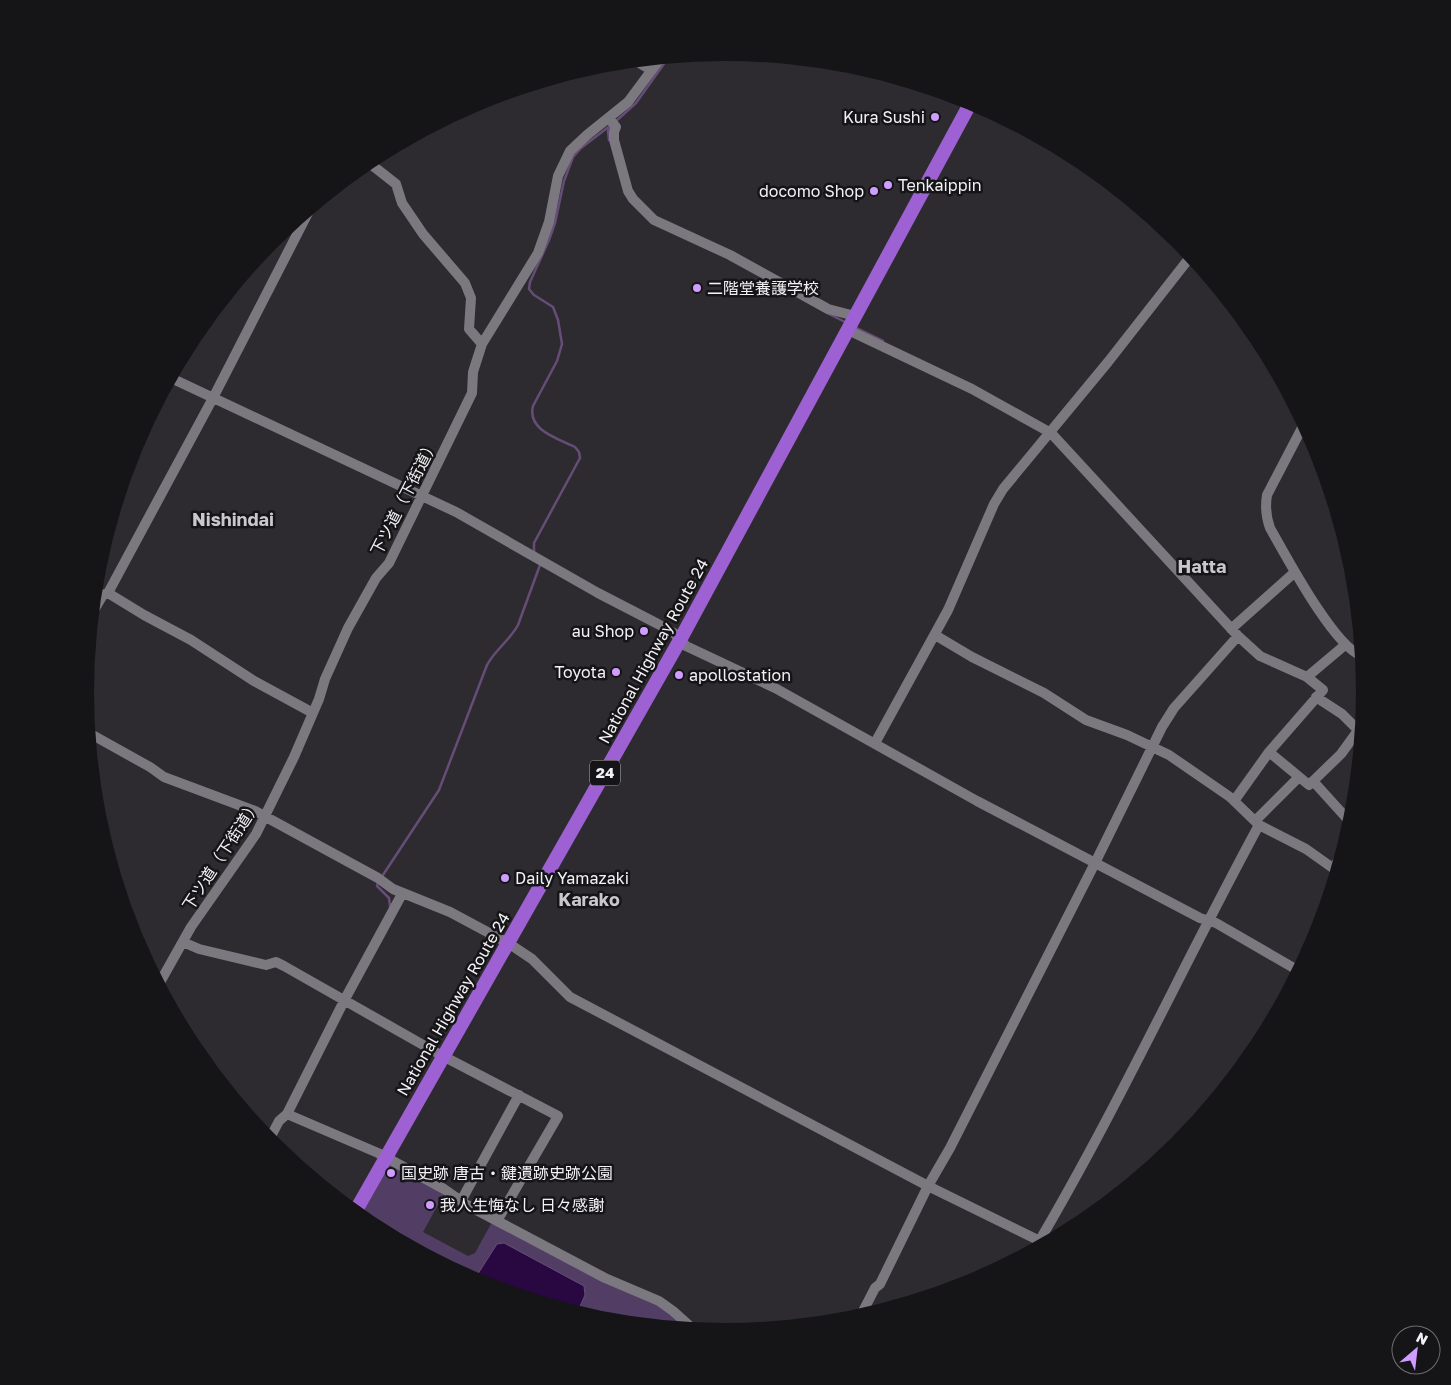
<svg xmlns="http://www.w3.org/2000/svg" width="1451" height="1385" viewBox="0 0 1451 1385" font-family="'Golos Text','Noto Sans JP',sans-serif">
<style>
.green{fill:#523d65}
.water{fill:#290741;stroke:#664d77}
.lines{fill:none;stroke-linecap:round;stroke-linejoin:round}
.stream{stroke:#664d77;stroke-width:2.5}
.minor{stroke:#7b787f;stroke-width:10}
.highway{stroke:#9e61d3;stroke-width:14}
.poi-dot{fill:#cf9dff;stroke:#151416;stroke-width:2}
.labels{text-anchor:middle;stroke-width:5;stroke-linejoin:round;paint-order:stroke}
.shield{fill:#151416;stroke:#b0afb2;stroke-width:1}
.shield-label{font-size:15px;font-weight:bold;fill:#f3f1f5}
.poi-label{font-size:16px;fill:#f3f1f5;stroke:#151416;text-anchor:start}
.street-label{font-size:16px;fill:#f3f1f5;stroke:#151416}
.neighbourhood-label{font-size:18px;font-weight:bold;fill:#cac6ce;stroke:#151416}
</style>
<rect width="100%" height="100%" fill="#2d2b30"/>
<path class="green" d="M390,1164L445,1192L423,1232L468,1256L475,1253L492,1222L658,1303L689,1329L600,1320L480,1284L370,1224L360,1216Z"/>
<path class="water" d="M504,1243L584,1286L585,1295L577,1313L480,1284L474,1280L497,1244Z"/>
<g class="lines">
<path class="stream" d="M615,122L636,103L668,58
M609,140L608,131L611,126
M827,313L847,323
M854,327L883,341
M534,552V543L580,458L579,452L575,447C557,438 527,430 533,406L557,361L562,344L558,320L553,307L534,295L529,289L530,282L549,240L555,223L564,181L573,157L581,148L611,125
M381,878L439,790L487,665C495,650 510,640 518,625L540,565
M378,882L377,886L389,898L390,906"/>
<path class="minor" d="M636,61L651,70
M609,118L616,127L614,132V140L628,191L633,199L654,220L730,255L828,309L855,316
M368,162L396,184L402,203L423,234L465,283L471,298L469,329L482,344
M848,330L972,389L1051,433L1238,636L1260,656L1307,677L1323,690L1269,752L1234,801
M171,378L456,512L598,593L658,624L674,633L686,646L775,688L977,801L1200,918L1216,923L1299,971
M1304,424L1267,495C1265,507 1266,517 1270,528C1286,556 1334,647 1362,656
M108,593L144,615L191,640L254,681L313,713
M94,610L103,595L108,593L213,398L310,209
M1231,629L1295,572
M935,635L972,657L1044,693L1086,720L1127,735L1169,755L1230,797L1259,825L1306,849L1337,871
M1307,677L1345,645
M1316,697L1342,714L1358,730
M89,733L150,767L164,777L255,811L378,878L393,889L450,912L508,943L532,959L570,997L928,1186L1046,1244
M875,743L948,610L994,504L1003,489L1108,362L1191,256
M1269,752L1309,785L1341,754L1362,725
M1313,781L1351,823
M1255,821L1299,777
M1333,868L1342,855
M183,942L199,949L266,965L276,962L284,966L439,1054L558,1116L497,1221
M159,984L191,927L256,834L294,757L319,699L325,679L348,628L376,578L389,563L472,393L473,372L482,344L538,253L549,222L558,176L570,151L587,135L628,102L660,59
M287,1114L378,1153L444,1189L467,1205L605,1278L659,1301L673,1311L693,1329
M269,1140L279,1121L287,1114L345,999L402,894
M461,1201L519,1095
M1034,1250C1116,1112 1183,965 1259,825
M860,1317L875,1288L880,1284L928,1186L950,1148L1095,863L1162,727L1174,708L1238,636"/>
<path class="highway" d="M355,1212L680,640L971,102"/>
</g>
<g class="poi-dot">
<circle cx="935" cy="117" r="5"/>
<circle cx="888" cy="185" r="5"/>
<circle cx="874" cy="191" r="5"/>
<circle cx="697" cy="288" r="5"/>
<circle cx="644" cy="631" r="5"/>
<circle cx="616" cy="672" r="5"/>
<circle cx="679" cy="675" r="5"/>
<circle cx="505" cy="878" r="5"/>
<circle cx="391" cy="1173" r="5"/>
<circle cx="430" cy="1205" r="5"/>
</g>
<g class="labels">
<rect class="shield" x="590" y="760.5" width="30" height="25" rx="4"/>
<g class="shield-label">
<text x="605" y="778">24</text>
</g>
<g class="poi-label">
<text x="925" y="123" text-anchor="end">Kura Sushi</text>
<text x="898" y="191">Tenkaippin</text>
<text x="864" y="197" text-anchor="end">docomo Shop</text>
<text x="707" y="294">二階堂養護学校</text>
<text x="634" y="637" text-anchor="end">au Shop</text>
<text x="606" y="678" text-anchor="end">Toyota</text>
<text x="689" y="681">apollostation</text>
<text x="515" y="884">Daily Yamazaki</text>
<text x="401" y="1179">国史跡 唐古・鍵遺跡史跡公園</text>
<text x="440" y="1211">我人生悔なし 日々感謝</text>
</g>
<g class="street-label">
<text transform="translate(404 497) rotate(-63)" y="6">下ツ道（下街道）</text>
<text transform="translate(653 651) rotate(-61)" y="6">National Highway Route 24</text>
<text transform="translate(221 855) rotate(-57)" y="6">下ツ道（下街道）</text>
<text transform="translate(453 1004) rotate(-60)" y="6">National Highway Route 24</text>
</g>
<g class="neighbourhood-label">
<text x="233" y="526">Nishindai</text>
<text x="1202" y="573">Hatta</text>
<text x="589" y="906">Karako</text>
</g>
</g>
<path d="M0 0H1451V1385H0ZM94 692a631 631 0 1 1 1262 0a631 631 0 1 1-1262 0Z" fill="#151416" fill-rule="evenodd"/>
<g transform="translate(1416 1350) rotate(28)"><circle r="24" fill="#151416" stroke="#6e6c6f"/>
<path d="M0-4L9 19L0 12L-9 19Z" fill="#cf9dff"/>
<text y="-8" font-size="14" font-weight="bold" text-anchor="middle" fill="#f3f1f5">N</text>
</g>
</svg>
